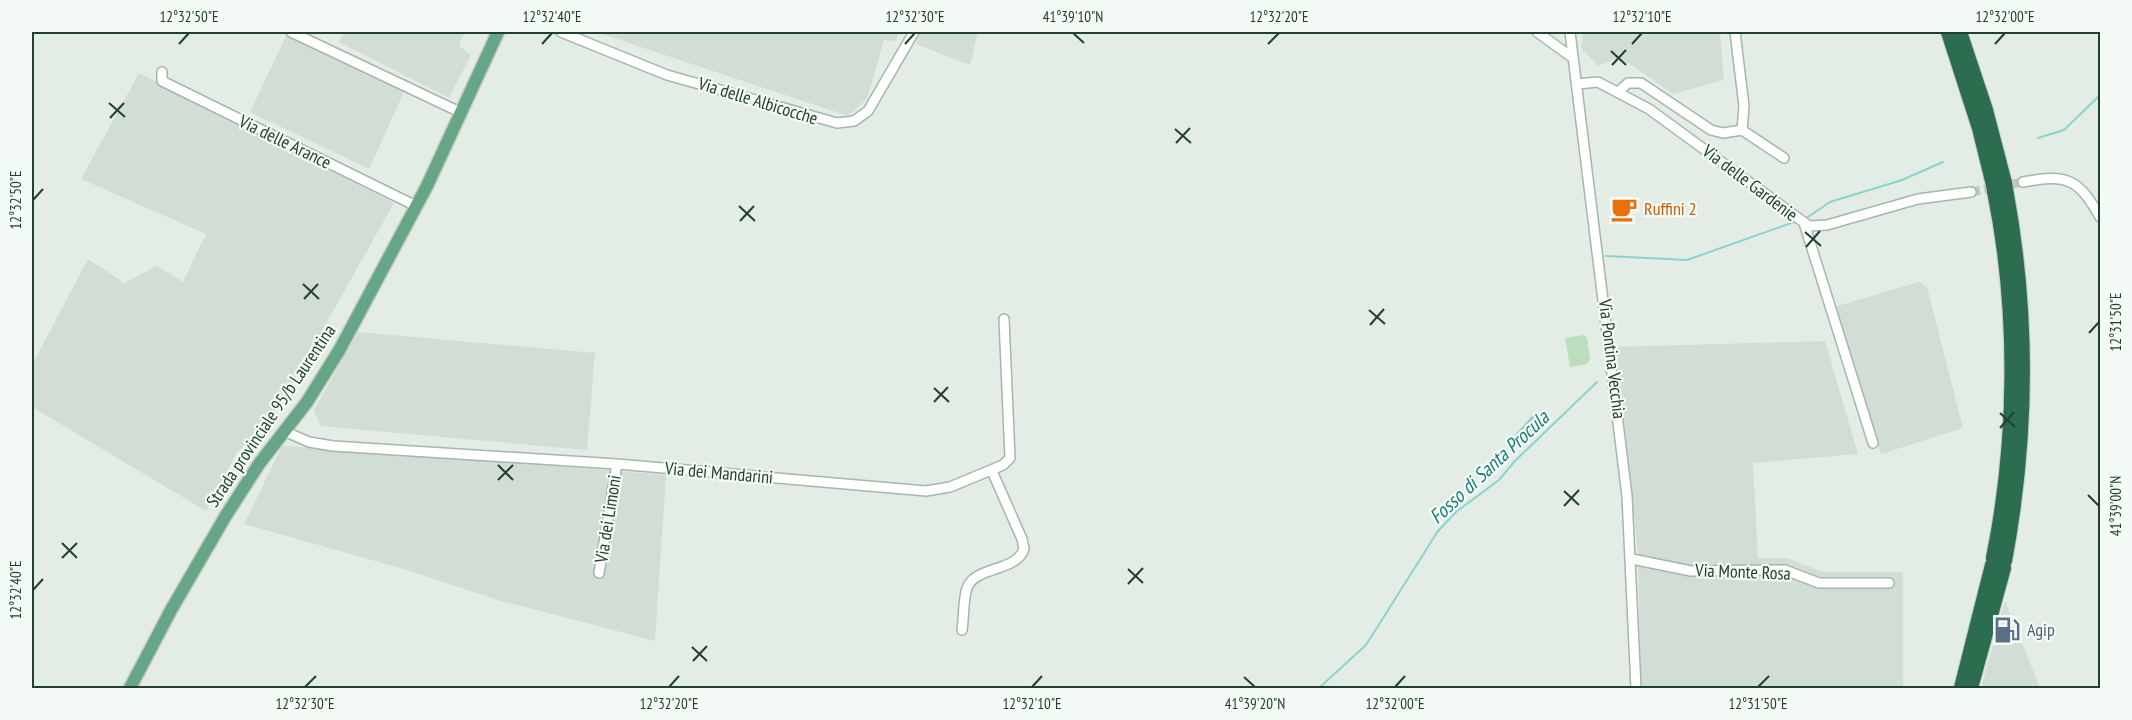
<svg xmlns="http://www.w3.org/2000/svg" width="2132" height="720" viewBox="0 0 2132 720" font-family="'PT Sans Narrow',sans-serif">
<style>
.built{fill:#d1ddd5}
.green{fill:#bbdfbc}
.water{fill:#89d4cd}
.lines{fill:none;stroke-linecap:round;stroke-linejoin:round}
.stream{stroke:#89d4cd;stroke-width:2}
.minor-tunnel{stroke:#bccac2;stroke-width:9;stroke-dasharray:9 4.5;stroke-linecap:butt}
.minor-casing{stroke:#a5b6ac;stroke-width:12}
.major-casing{stroke:#c1cac5;stroke-width:15}
.highway-casing{stroke:#c1cac5;stroke-width:16}
.minor{stroke:#fff;stroke-width:9}
.major{stroke:#66a585;stroke-width:12}
.highway{stroke:#2c6d4f;stroke-width:14}
.highway-bridge-casing{stroke:#c1cac5;stroke-width:16;stroke-linecap:butt}
.highway-bridge{stroke:#2c6d4f;stroke-width:14}
.ticks{fill:none;stroke:#224030;stroke-width:2}
.labels{text-anchor:middle;stroke-width:4.5;stroke-linejoin:round;paint-order:stroke}
.street-label{font-size:18px;fill:#224030;stroke:#f4faf5}
.food-label{font-size:18px;fill:#c56008;stroke:#f4faf5;text-anchor:start}
.service-label{font-size:18px;fill:#4e5e75;stroke:#f4faf5;text-anchor:start}
.water-label{font-size:20px;font-style:italic;fill:#197e76;stroke:#f4faf5}
.neatline{fill:none;stroke:#224030;stroke-width:2}
.ticks-label{font-size:15px;text-anchor:middle;fill:#224030}
</style>
<rect width="100%" height="100%" fill="#e3ede6"/>
<path class="built" d="M344,32H465L459,46L471,55L449,98L339,42Z
M596,32H899L896,41L884,40L867,99L848,116Z
M920,32H978L970,65L916,44Z
M1583,32H1720L1724,80L1673,94L1630,64L1615,59L1598,66L1581,48Z
M286,36L404,92L369,169L250,112Z
M139,73L394,203L279,407L236,454L206,511L32,407V365L88,259L120,280L122,284L157,266L183,282L206,234L81,179Z
M1919,282L1927,287L1963,428L1881,454L1834,307Z
M358,332L595,353L587,450L320,426L314,410Z
M1825,341L1858,454L1753,463L1758,558H1787L1823,572H1903V688H1641L1638,553L1616,347Z
M282,446L406,453L666,475L655,641L498,600L407,570L244,524Z
M2005,601L2040,688H1981Z"/>
<path class="green" d="M1584,335L1587,338L1590,360L1587,364L1570,367L1565,338Z"/>
<path class="water" d="M1533,415L1543,425L1524,445L1514,436Z"/>
<g class="lines">
<path class="stream" d="M2038,138L2064,130L2100,95
M1805,219L1830,202L1902,180L1943,162
M1606,256L1687,260L1797,221
M1319,688L1366,645L1438,531L1456,512L1499,480L1514,462L1597,382"/>
<path class="minor-tunnel" d="M1971,192L2023,182"/>
<g class="minor-casing">
<path id="minor" d="M291,32L462,113
M561,32L667,75L837,123L854,121L868,111L914,32
M1537,32L1573,58
M1570,32L1627,496L1636,688
M162,72V81L416,206
M1577,84L1598,82L1649,109L1809,226L1827,225L1918,199L1971,192
M1618,92L1628,83H1641L1711,130L1723,133L1742,130L1744,106L1735,32
M1742,130L1784,158
M2023,182C2067,174 2078,178 2100,217
M1804,223L1873,443
M284,431L309,442L333,446L617,464L926,491L950,487L1003,465L1010,458L1004,319
M1632,559L1691,571L1785,570L1819,583H1889
M599,573L617,464
M962,630C964,617 963,600 967,588C975,566 1016,572 1024,549L1022,539L992,471"/>
</g>
<g class="major-casing">
<path id="major" d="M130,688L171,610L225,517L259,464L307,402L340,349L427,186L498,32"/>
</g>
<g class="highway-casing">
<path id="highway" d="M1948,32L1979,128L1993,185
M1960,32L1986,110L2005,183
M1993,558C2017,440 2018,309 1994,191
M2005,561C2028,438 2029,312 2006,189
M1961,688L1992,565
M1971,688L2004,568"/>
</g>
<use href="#minor" class="minor"/>
<use href="#major" class="major"/>
<use href="#highway" class="highway"/>
<g class="highway-bridge-casing">
<path id="highway-bridge" d="M2005,183L2006,189
M1993,185L1994,191"/>
</g>
<use href="#highway-bridge" class="highway-bridge"/>
</g>
<path class="ticks" d="M1073,33L1084,43M179,44L189,33M542,44L552,33M905,44L915,33M1268,44L1279,33M1632,44L1642,33M1995,44L2005,33M1611,51L1626,65M1612,65L1626,50M109,103L125,117M110,118L124,103M1175,129L1191,143M1176,143L1190,128M33,200L43,189M739,206L755,221M740,221L754,206M1805,232L1821,246M1806,247L1820,231M303,284L319,299M304,299L318,284M1369,310L1385,324M1370,325L1384,309M2089,333L2099,322M934,388L949,402M934,402L948,387M2000,413L2015,427M2000,428L2014,412M498,465L513,480M498,480L513,465M1564,491L1579,505M2088,495L2099,506M1564,506L1579,490M62,543L77,558M62,558L77,543M1128,569L1143,583M1128,584L1143,568M33,590L43,579M692,647L707,661M693,661L707,646M1244,677L1255,687M305,687L316,676M669,687L679,676M1032,687L1042,676M1395,687L1405,676M1758,687L1769,676"/>
<defs>
<g id="cafe-bare" transform="scale(2.07)"><path d="M-5.5-4.5H6V0H3Q3 3.5 0 3.5H-2.5Q-5.5 3.5-5.5 0ZM3-3.2v2h1.7v-2ZM-6 4.5H4V6H-6Z" fill="#e8710a" stroke="#f4faf5" stroke-width="2.5" paint-order="stroke"/></g>
<g id="fuel-bare" transform="scale(2.07)"><path d="M-5.5-6h7V0h2V4h1.3V-2.5L3-4.5l.8-.8L6-3V5H2.5V1h-1V6h-7ZM-4.2-4.7v3.2H.2V-4.7Z" fill="#5c6f8a" stroke="#f4faf5" stroke-width="2.5" paint-order="stroke"/></g>
</defs>
<g fill-rule="evenodd">
<use href="#cafe-bare" x="1624" y="209"/>
<use href="#fuel-bare" x="2007" y="630"/>
</g>
<g class="labels">
<g class="street-label">
<text transform="translate(758 101) rotate(17)" y="6">Via delle Albicocche</text>
<text transform="translate(285 142) rotate(26)" y="6">Via delle Arance</text>
<text transform="translate(1750 183) rotate(37)" y="6">Via delle Gardenie</text>
<text transform="translate(1612 359) rotate(83)" y="6">Via Pontina Vecchia</text>
<text transform="translate(271 416) rotate(-56)" y="6">Strada provinciale 95/b Laurentina</text>
<text transform="translate(719 473) rotate(5)" y="6">Via dei Mandarini</text>
<text transform="translate(608 519) rotate(-81)" y="6">Via dei Limoni</text>
<text transform="translate(1743 572) rotate(2)" y="6">Via Monte Rosa</text>
</g>
<g class="food-label">
<text x="1644" y="215">Ruffini 2</text>
</g>
<g class="service-label">
<text x="2027" y="636">Agip</text>
</g>
<g class="water-label">
<text transform="translate(1489 467) rotate(-43)" y="7">Fosso di Santa Procula</text>
</g>
</g>
<rect width="2132" height="720" fill="none" stroke="#f4faf5" stroke-width="66"/>
<rect x="33" y="33" width="2066" height="654" class="neatline"/>
<g class="ticks-label">
<text x="189" y="22">12°32'50"E</text>
<text x="552" y="22">12°32'40"E</text>
<text x="915" y="22">12°32'30"E</text>
<text x="1073" y="22">41°39'10"N</text>
<text x="1279" y="22">12°32'20"E</text>
<text x="1642" y="22">12°32'10"E</text>
<text x="2005" y="22">12°32'00"E</text>
<text transform="translate(16 200) rotate(-90)" y="5">12°32'50"E</text>
<text transform="translate(2116 322) rotate(-90)" y="5">12°31'50"E</text>
<text transform="translate(2116 506) rotate(-90)" y="5">41°39'00"N</text>
<text transform="translate(16 590) rotate(-90)" y="5">12°32'40"E</text>
<text x="305" y="709">12°32'30"E</text>
<text x="669" y="709">12°32'20"E</text>
<text x="1032" y="709">12°32'10"E</text>
<text x="1255" y="709">41°39'20"N</text>
<text x="1395" y="709">12°32'00"E</text>
<text x="1758" y="709">12°31'50"E</text>
</g>
</svg>
